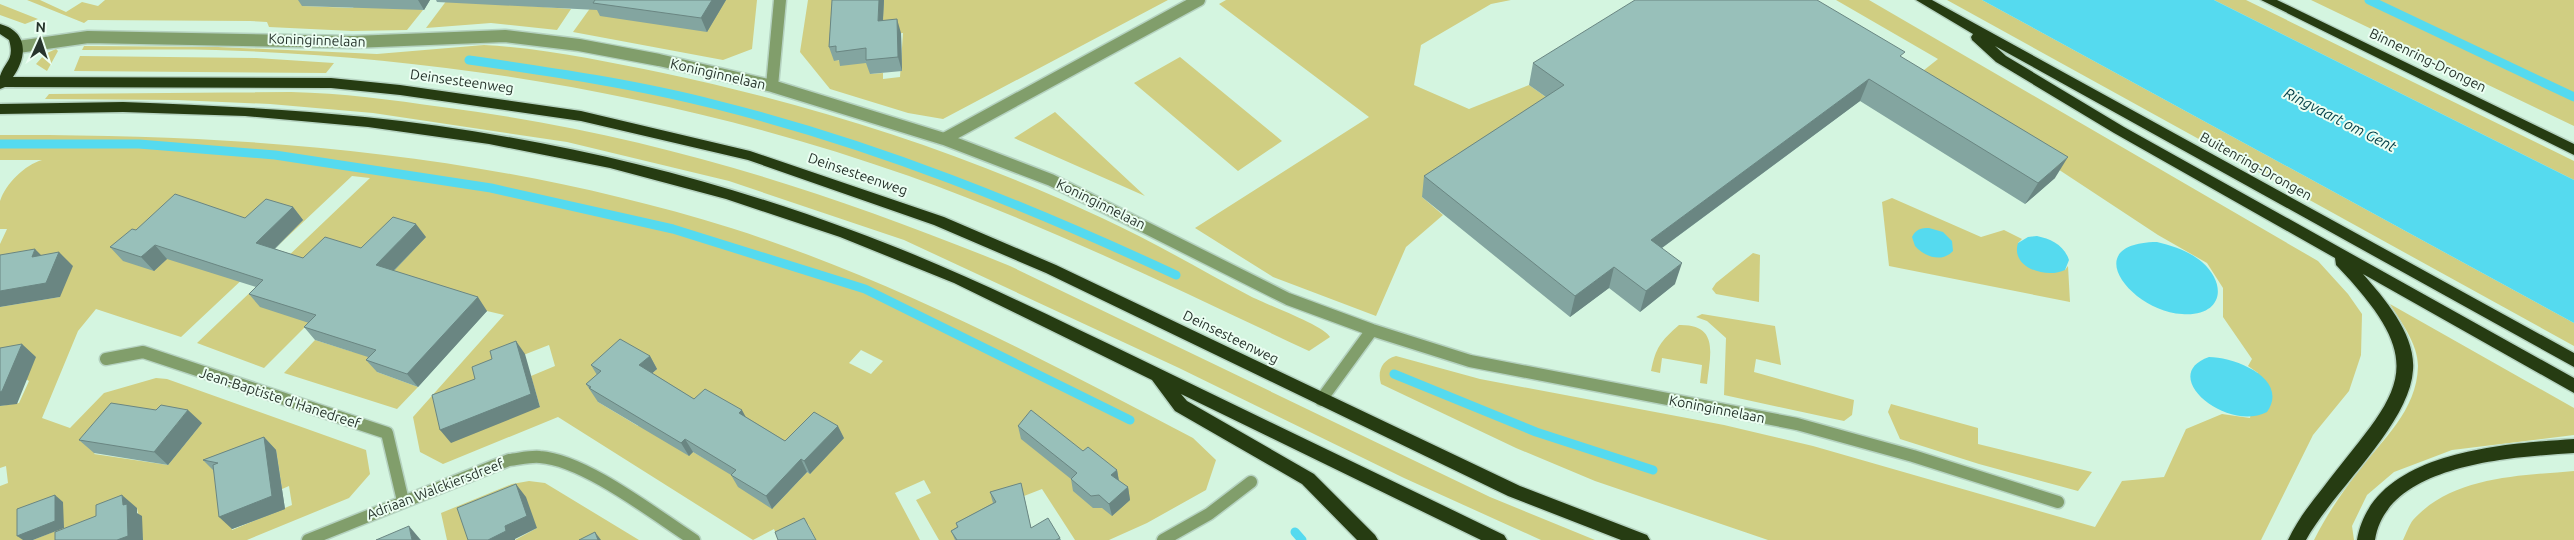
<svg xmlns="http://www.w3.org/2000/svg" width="2574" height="540" viewBox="0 0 2574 540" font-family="Ubuntu,sans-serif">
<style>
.green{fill:#d0ce82;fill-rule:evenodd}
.water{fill:#55daef}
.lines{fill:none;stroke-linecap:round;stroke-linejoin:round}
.stream{stroke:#55daef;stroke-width:9}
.minor-casing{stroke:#b5d2c0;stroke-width:15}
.highway-casing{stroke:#b5d2c0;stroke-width:3}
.minor{stroke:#819e6b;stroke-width:12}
.highway{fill:#263c12;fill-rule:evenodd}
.wall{fill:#83a5a0}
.shaded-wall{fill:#6a8682}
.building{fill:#98c0ba;stroke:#6a8682}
.labels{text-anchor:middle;stroke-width:4;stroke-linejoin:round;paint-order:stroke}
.street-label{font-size:14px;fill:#27342c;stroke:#ebfef2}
.water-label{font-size:15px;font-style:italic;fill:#003e47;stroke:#ebfef2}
</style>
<rect width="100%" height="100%" fill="#d4f5e0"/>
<path class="green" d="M27,0H40L66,12L82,2L98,6L105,0H307L302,6L353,8L359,0H389L423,10L407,30L352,31L269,27L267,22L250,21L88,20L84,23Z
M447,0L571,9L557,30L491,23L426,28Z
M596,0H757L752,49L723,60L573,32Z
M808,0H1168L943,119L908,113L830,89L800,52ZM903,33L900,77L883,79V73L870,74V62L834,60L835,41Z
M1226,0H1511L1491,4L1421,45L1414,85L1469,109L1529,85L1560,107L1422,197L1443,215L1406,247L1376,316L1273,277L1195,228L1369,117L1219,4Z
M1836,0H1869L2318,261L2348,294L2362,314L2361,355L2349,391L2313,435L2261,540H1768L1595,481L1516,448L1381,384C1377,371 1382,360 1396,356L1480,379L1724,425L1813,446L2095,527L2122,481L2164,477L2186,429L2222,414L2250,418L2258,373L2248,366L2252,359L2223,317V288L2207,263L2158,235L2014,140L1914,78L1938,59Z
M1947,0H1982L2574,323V346Z
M2214,0H2246L2574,161V180Z
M2311,0H2574V126Z
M0,4L38,19L25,24L0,15Z
M484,45C544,48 604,61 663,73C814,105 962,152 1102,218C1152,241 1201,270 1250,296C1265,304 1325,326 1330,337L1309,351C1177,289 1046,225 909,176C688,98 450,57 216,50C172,49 126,50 82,50L84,46L218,47L377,54Z
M56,49L58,51L47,71L36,64L45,54Z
M80,56L256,58L334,63L326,73L74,71Z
M1180,57L1282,141L1238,171L1134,83Z
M291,92C342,93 392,100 442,107C645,133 822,189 1010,266L1490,497L1595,540H1541L1404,478L1179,368L904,240L729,181L567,142L373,113L270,104L177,100L45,99L49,94Z
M1055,112L1145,196L1014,138Z
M0,135C252,134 489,153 731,228C892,279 1044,360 1193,438L1216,460L1206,490L1147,523L1109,540H1075L1042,489L1024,496L961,540H939L916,500L931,493L924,480L895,493L920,540H816L808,524L778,539L774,529L753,540L558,417L443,464L420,452L413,417L504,315L487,311L377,372L418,387L397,409L284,373L315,340L353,352L386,278L425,237L402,230L264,368L197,343L370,178L352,176L181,337L96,309L78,331L42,418L70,428L104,393L156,378L167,379L366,450L370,474L349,498L247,540H143L137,508L81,540H33L63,528V502L26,540H0V486L8,483L6,466L0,468V406L19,403L29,381L0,363V307L60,297L0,279V244L7,229H0C0,221 0,208 0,201C6,183 25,165 42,160H0ZM549,345L555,366L531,376L540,407L500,364ZM861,350L883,361L871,374L849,363ZM657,369L647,378L672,394L638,426L598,402ZM125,416L197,428V429L168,465L94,454ZM749,423L710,462L693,452ZM779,446L811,474L807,472L773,508ZM276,450L282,489L289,486L292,505L232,530L225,469Z
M1892,198L1981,237L2004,230L2022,239L2018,243L2065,270L2068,266L2070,302L1889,266L1882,202Z
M1753,253L1760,255L1759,302L1716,294L1712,289L1716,283Z
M2390,304L2574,408V435L2452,450L2394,472L2367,495L2352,526L2354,540H2314C2326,516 2341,494 2357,473C2382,440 2417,411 2418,366C2418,344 2401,322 2390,304Z
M1702,314L1775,326L1781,365L1756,359L1754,372L1854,400L1852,415L1844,421L1724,395L1726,338L1707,321L1696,317Z
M1679,325C1720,324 1710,355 1707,384L1700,383L1702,365L1662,358L1660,373L1651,371C1656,347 1660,342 1679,325Z
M1891,404L1978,428V444L2092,472L2078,491L1979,464L1900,439L1888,412Z
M2574,471V540H2403C2406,534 2409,525 2413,520C2453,476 2519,476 2574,471Z
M529,481L545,483L639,540H515L537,528L475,540H447L441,513L512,484Z"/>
<path class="water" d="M1982,0H2214L2574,180V323Z
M1929,228L1943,232L1952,241L1953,251C1942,263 1925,257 1915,246L1912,237C1916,229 1921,228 1929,228Z
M2037,236C2051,239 2064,245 2069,260L2065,270C2047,279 2010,268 2018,243L2028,237Z
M2157,242C2173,246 2189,251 2202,262C2229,286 2221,317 2182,314C2131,311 2077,243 2157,242Z
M2209,357C2235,357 2290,379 2267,412C2226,433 2157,375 2209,357Z"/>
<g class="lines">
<path class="stream" d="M2369,0L2574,97
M469,60C552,72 636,84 717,105C877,145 1027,206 1176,275
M0,144H139L275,155L491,188L673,229L865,289L1130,420
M1394,374L1536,432L1653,470
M1295,532L1302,540"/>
<g class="minor-casing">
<path id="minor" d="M18,47L88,37L353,42L505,36L579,45L659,60L772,86L944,139L1051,180L1288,299L1372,330L1470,361L1797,424L1913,456L2058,502
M772,86L780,0
M944,139L1199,0
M106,359L143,352L387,433L403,501
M1321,400L1372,330
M308,540L509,460C519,459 530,456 540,457C585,460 655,515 694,540
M1163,540L1209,514L1251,482"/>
</g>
<g class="highway-casing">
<path id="highway" d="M1916,0H1932L2574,353V367L1995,46L2006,56L2124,127L2574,378V393L2363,274C2385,299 2416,335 2413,370C2410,424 2333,491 2306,540H2288C2297,521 2309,505 2322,489C2397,391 2437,370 2336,265L2335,258L2114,133L1996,62L1972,40L1971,37L1973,34Z
M2261,0H2277L2574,144V155Z
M0,24C29,32 27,57 13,77L331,78L400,85L581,111L750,151L944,217L1056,265L1520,486L1647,535L1650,540H1621L1508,496L1046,273L934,225L748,160L581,121L400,95L331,88L5,87L0,89C0,85 0,79 0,76C5,61 15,60 9,40L0,34Z
M123,102C204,105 284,109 365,117C529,134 696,172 851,230C950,266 1044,313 1140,359C1261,418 1383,476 1504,535L1507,540H1481L1181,394L1187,401L1314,474L1375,535L1378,540H1357L1302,484L1175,411L1152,380L954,283L840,237L726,199L610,168L489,144L368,127L245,116L123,112L0,114V104Z
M2574,439V453C2514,457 2387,463 2375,540H2357C2372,451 2503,444 2574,439Z"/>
</g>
<use href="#minor" class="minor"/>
<use href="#highway" class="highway"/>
</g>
<path class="wall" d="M298,0H430L424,10L302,6Z
M436,0H726L707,32L600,16L597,10L437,2Z
M832,0H884L883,21L901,33L902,71L870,74L866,63L840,66L839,60L834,61L829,47Z
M1903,58L2055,178L2025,204L1860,101L1662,248L1675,284L1640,312L1609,288L1570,317L1422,197L1424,176L1546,97L1529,85L1533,63Z
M293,207L303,220L275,249L303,258L426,237L394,271L487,311L418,387L377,372L366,360L368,357L315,340L304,327L309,323L260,307L249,294L256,287L167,259L154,271L123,261L110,247L136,230L245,218Z
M650,356L657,369L652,373L694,399L746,417L785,441L844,438L810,474L807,472L772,509L738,487L731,475L693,452L689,456L598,402L586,384L597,375L591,365Z
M202,423L168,465L94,453L79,440Z
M1018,426L1083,451L1117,470L1119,481L1128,487L1130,500L1112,516L1102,508H1093L1073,491L1071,479L1021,439Z
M264,437L276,450L285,509L232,529L213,470L203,460Z
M990,492L1024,496L1031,528L1060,538L1061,540H955L951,531L957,527L956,523L993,503Z"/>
<path class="shaded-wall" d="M418,0H430L424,10Z
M712,0H726L707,32L701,18Z
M879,0H884L882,35L878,21Z
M897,19L901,33L902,71L898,57Z
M1869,79L1860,101L1644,261L1651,240Z
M2068,157L2055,178L2025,204L2038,183Z
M293,207L303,220L267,256L256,243Z
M416,224L426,237L386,278L376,265Z
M155,245L167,259L154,271L141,257Z
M35,249L49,263L32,257Z
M59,252L73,266L60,297L0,307V291Z
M1682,263L1675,284L1640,312L1646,291Z
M1614,267L1609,288L1570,317L1575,296Z
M478,297L487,311L418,387L407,374Z
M516,341L525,354L540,407L451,443L440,430Z
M22,344L36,357L17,404L0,406V392Z
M650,356L657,369L647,378L639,365Z
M188,410L202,423L168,465L154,452Z
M742,410L749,423L739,413Z
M838,426L844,438L810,474L804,461Z
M264,437L276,450L285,509L232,529L219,517Z
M685,439L693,452L689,456L681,443Z
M801,459L807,472L772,509L766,496Z
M1117,470L1119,482L1111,475Z
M516,484L526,497L537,528L515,539V540H488Z
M1128,487L1130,500L1112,516L1109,504Z
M55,495L63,502L64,528L33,540H23L17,536Z
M122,495L137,508V513L142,516L143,540H117L123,505Z
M409,526L420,539L421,540H412Z
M595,532L601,540H598Z"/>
<path class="building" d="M595,0H712L701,18L593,3Z
M832,0H879L878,21L897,19L898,57L866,60V48L836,52V46L829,47Z
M1635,0H1817L1905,52L1900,56L2068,157L2038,183L1869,79L1651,240L1682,263L1646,291L1614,267L1575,296L1424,176L1564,85L1533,63Z
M175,194L245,218L266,199L293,207L256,243L303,258L325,237L361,248L393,217L416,224L376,265L478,297L407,374L366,360L376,350L304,327L316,315L249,294L263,280L155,245L141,257L110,247L132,229L136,230Z
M35,249L32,257L59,252L46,283L0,291V255Z
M620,339L650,356L639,365L694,399L705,389L742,410L739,413L785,441L814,412L838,426L804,461L801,459L766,496L731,475L736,470L685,439L681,443L589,388L591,387L586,384L601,371L591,365Z
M516,341L531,394L440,430L432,395L475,379L472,367L492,359L490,351Z
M22,344L2,391L0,392V348Z
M111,403L156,410L161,405L188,410L154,452L79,440Z
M1031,410L1083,451L1088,447L1117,470L1111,475L1128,487L1109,504L1099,495L1091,496L1071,479L1077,473L1018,426Z
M264,437L272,496L219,517L213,465L218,463L203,460Z
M1021,483L1031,528L1048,518L1060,538L1056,540H957L951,531L958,527L956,523L996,502L990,492Z
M516,484L527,516L505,526L506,531L488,540H468L457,508Z
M55,495V521L17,536V509Z
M122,495L123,505L127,504L128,536L117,540H55V532L96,516V505Z
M804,518L816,540H778L775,532Z
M409,526L412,540H376Z
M595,532L598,540H579Z"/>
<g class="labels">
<g class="street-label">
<text transform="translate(317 40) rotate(2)" y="5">Koninginnelaan</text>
<text transform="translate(2428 60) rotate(26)" y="5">Binnenring-Drongen</text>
<text transform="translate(718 74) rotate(13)" y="5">Koninginnelaan</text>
<text transform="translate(462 81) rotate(8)" y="5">Deinsesteenweg</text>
<text transform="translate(2256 166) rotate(29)" y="5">Buitenring-Drongen</text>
<text transform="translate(858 174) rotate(19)" y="5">Deinsesteenweg</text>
<text transform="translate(1101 204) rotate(26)" y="5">Koninginnelaan</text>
<text transform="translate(1231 337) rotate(26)" y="5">Deinsesteenweg</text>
<text transform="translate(280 398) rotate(18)" y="5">Jean-Baptiste d'Hanedreef</text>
<text transform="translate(1717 409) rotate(11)" y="5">Koninginnelaan</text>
<text transform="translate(435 489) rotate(-21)" y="5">Adriaan Walckiersdreef</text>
</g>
<g class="water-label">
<text transform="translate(2340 120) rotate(27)" y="5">Ringvaart om Gent</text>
</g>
</g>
<g transform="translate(40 40) rotate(3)" stroke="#ebfef2" stroke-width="4" paint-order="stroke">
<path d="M0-4L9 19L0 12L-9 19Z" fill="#27342c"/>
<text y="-8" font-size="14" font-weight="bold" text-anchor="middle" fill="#27342c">N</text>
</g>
</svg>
